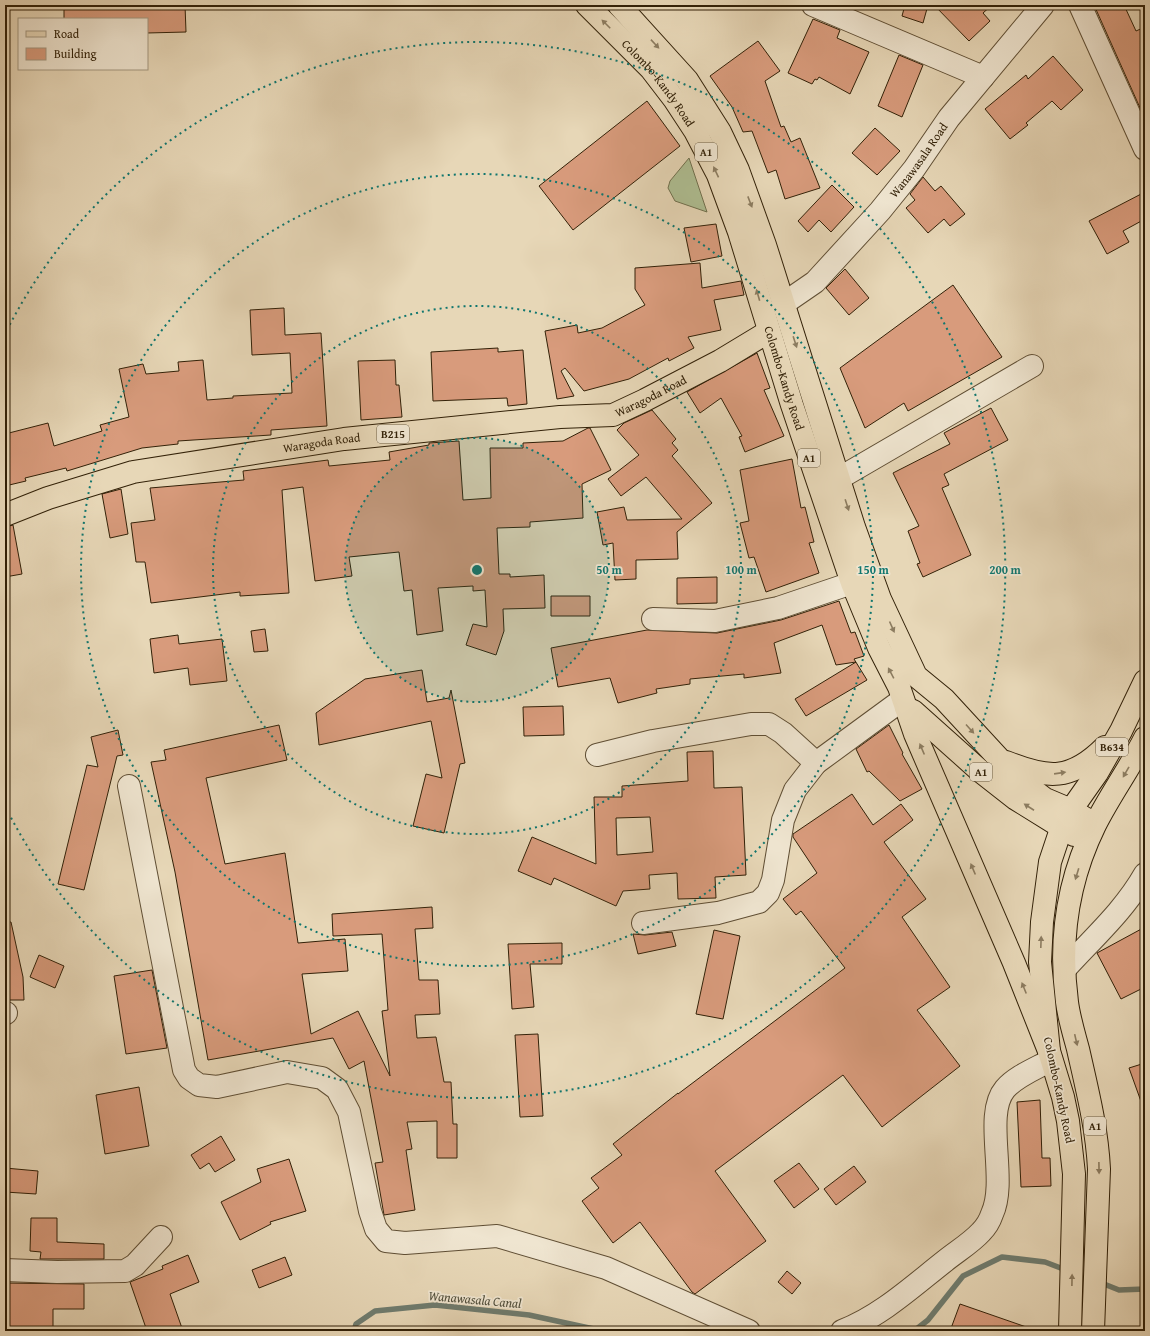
<svg xmlns="http://www.w3.org/2000/svg" width="1150" height="1336" viewBox="0 0 1150 1336" font-family="'Gentium Book Plus',serif">
<style>
.green{fill:#afbf93;stroke:#70704e}
.lines{fill:none;stroke-linecap:round;stroke-linejoin:round}
.stream{stroke:#6f7c6f;stroke-width:5.5}
.building{fill:#d89b7c;stroke:#322108;fill-rule:evenodd}
.minor-casing{stroke:#5f4e34;stroke-width:24}
.major-casing{stroke:#322108;stroke-width:24}
.highway-casing{stroke:#322108;stroke-width:24}
.minor{stroke:#efe5d0;stroke-width:22}
.major{stroke:#e7d7b7;stroke-width:22}
.highway{stroke:#e7d7b7;stroke-width:22}
.oneway{fill:#8c7c60}
.ring{fill:none;stroke:#0f766e;stroke-width:2;stroke-dasharray:2 4}
.labels{text-anchor:middle;stroke-width:3.5;stroke-linejoin:round;paint-order:stroke}
.shield{fill:#efe5d0;stroke:#6b5c44;stroke-width:1}
.shield-label{font-size:11px;font-weight:bold;fill:#322108}
.street-label{font-size:12px;fill:#322108;stroke:#efe5d0}
.water-label{font-size:13px;font-style:italic;fill:#504e3b;stroke:#efe5d0}
.centre{fill:#0f766e;stroke:#efe5d0;stroke-width:2}
.ring-label{font-size:12px;text-anchor:middle;font-weight:bold;fill:#0f766e;stroke:#efe5d0;stroke-width:3.5;stroke-linejoin:round;paint-order:stroke}
</style>
<rect width="100%" height="100%" fill="#e7d7b7"/>
<filter id="stains"><feTurbulence type="fractalNoise" baseFrequency=".005" numOctaves="4"/><feColorMatrix values="0 0 0 0 .2 0 0 0 0 .09 0 0 0 0 .02 0 0 0 .5 -.17"/></filter>
<radialGradient id="worn" r=".72"><stop offset=".6" stop-color="#630" stop-opacity="0"/><stop offset="1" stop-color="#630" stop-opacity=".3"/></radialGradient>
<path class="green" d="M689,158L707,212L675,201L668,188L670,181Z"/>
<g class="lines">
<path class="stream" d="M1099,1282L1119,1290L1145,1289
M354,1331L356,1324L375,1311L435,1305L529,1315L603,1331
M914,1331L928,1320L963,1276L1002,1257L1045,1262L1066,1270"/>
</g>
<path class="building" d="M64,5H185L186,32L147,33V19H64Z
M905,5H928L923,23L902,16Z
M934,5H992L983,13L990,21L969,41Z
M1094,5H1124L1136,31L1145,27V119Z
M813,19L840,30L837,38L869,52L850,94L819,77L817,80L815,79L812,84L788,73Z
M758,41L780,71L765,81L781,127L784,126L791,142L800,138L820,188L785,199L776,170L768,173L752,131L743,132L732,107L710,76Z
M899,55L923,65L902,117L878,106Z
M1053,56L1083,90L1061,110L1052,101L1026,123L1028,125L1010,139L985,109L1026,75L1028,79Z
M647,101L680,146L573,230L539,186Z
M875,128L900,151L877,175L852,153Z
M923,177L935,191L941,186L965,214L950,226L944,219L928,233L906,208L915,200L910,194Z
M832,185L854,207L831,232L819,220L808,232L798,221Z
M1145,192V219L1123,231L1129,242L1107,254L1089,221Z
M716,224L722,256L691,262L684,228Z
M700,263L702,288L741,281L744,295L714,300L721,330L688,337L694,348L669,361L668,358L629,379L584,391L565,368L561,371L574,396L557,399L545,331L577,325L578,333L602,328L645,305L635,289V268Z
M845,269L869,298L849,315L826,288Z
M953,285L1002,357L908,411L904,403L865,428L840,368Z
M284,308L285,335L321,333L327,426L271,430V435L178,441V444L142,448L67,471L66,468L25,478L26,481L5,486V434L48,423L54,446L102,431L100,425L129,417L119,369L143,364L146,374L179,371L178,362L203,360L207,400L233,398V396L292,393L290,353L252,355L250,310Z
M498,348V352L523,350L527,404L508,406L507,398L433,401L431,352Z
M757,353L770,388L764,390L784,436L745,452L739,437L742,436L721,398L700,413L687,392Z
M395,360L396,385H399L402,417L361,420L358,361Z
M991,408L1008,440L944,474L949,485L942,488L971,555L923,577L917,564L920,563L908,531L919,526L893,473L950,444L944,433Z
M652,410L676,439L672,443L678,450L672,456L712,503L677,532L678,559L636,560V579L615,580L613,543L603,545L597,512L624,507L627,520L682,519L646,477L621,496L608,479L639,455L617,430L624,423Z
M588,428H590L611,470L582,484L583,518L530,522V527L497,528L499,574H510V577L544,575L545,608L503,609L504,631L496,655L466,645L473,624L487,627L485,590L473,591V586L438,588L443,631L417,635L412,590L404,591L399,552L349,557L352,576L315,581L303,487L282,490L289,593L240,596V592L151,603L145,562H136L131,523L155,520L150,488L244,480L243,471L328,460L329,466L390,460L389,452L429,445V443L459,441L463,500L491,498L490,448H523V443L563,441Z
M792,459L801,508L805,507L814,542L809,543L819,573L766,592L754,557L749,558L740,523L749,521L740,470Z
M121,489L128,534L110,538L102,494Z
M13,525L22,574L5,577V527Z
M717,577V603L677,604V578Z
M551,596H590V616H551Z
M839,601L851,633L855,632L864,656L854,659L867,680L806,716L795,699L856,662L836,665L822,625L774,643L781,673L744,678V674L690,679V684L656,689L657,693L618,703L610,678L558,687L551,648L647,630L717,633L781,620Z
M265,629L268,651L254,652L251,631Z
M178,635L179,644L222,639L227,681L190,685L188,668L154,673L150,639Z
M422,670L427,702L449,698L451,690L465,763L460,764L444,833L413,826L426,774L442,778L431,721L319,745L316,713L365,679Z
M563,706L564,735L524,736L523,707Z
M279,725L287,760L206,778L225,864L285,853L298,943L345,939L348,971L302,974L311,1034L358,1011L390,1076L382,1011L388,1010L382,934L333,936L332,914L432,907L433,928L415,929L419,980H438L440,1014L415,1015L417,1038L436,1037L444,1082H451L453,1124H457V1158H437V1121L407,1122L412,1149L406,1150L415,1210L384,1215L375,1163L383,1162L364,1061L349,1069L333,1038L208,1060L175,872L151,762L166,760L164,750Z
M889,725L903,753L902,754L922,789L900,801L869,771L867,772L856,749Z
M118,730L123,755L117,756L84,890L58,884L87,765L98,767L91,737Z
M713,751L714,788L742,787L746,875L715,877L716,898L678,899L677,873L649,875L650,889L623,891L616,906L554,878L551,885L518,871L532,837L596,864L594,797H622V786L688,781L687,752ZM650,817L653,852L617,855L616,818Z
M852,794L873,825L901,804L913,820L884,842L926,899L902,917L950,987L917,1010L960,1066L882,1127L843,1075L715,1171L766,1241L695,1294L692,1292L640,1222L613,1243L582,1201L599,1188L591,1178L622,1155L613,1144L678,1093V1094L845,968L801,911L796,915L783,899L817,873L793,837V834Z
M5,922H11L23,977L24,1000H5Z
M1145,927V987L1121,999L1097,953Z
M714,930L740,936L723,1019L696,1014Z
M672,932L676,946L638,954L633,934L645,935Z
M562,943V964H530L534,1007L512,1009L508,944Z
M39,955L64,966L55,988L30,977Z
M152,970L167,1048L126,1054L114,976Z
M538,1034L543,1116L520,1117L515,1035Z
M1145,1063V1107H1143L1129,1068Z
M139,1087L149,1146L105,1154L96,1095Z
M1040,1100L1042,1158H1050L1051,1186L1021,1187L1017,1102Z
M221,1136L235,1160L215,1172L209,1163L200,1169L191,1155Z
M289,1159L306,1211L270,1222L271,1224L240,1240L221,1202L261,1182L257,1169Z
M799,1163L819,1189L794,1208L774,1181Z
M854,1166L866,1182L836,1205L824,1189Z
M5,1168L38,1171L36,1194L5,1192Z
M31,1218H57V1242L104,1244V1259H40L41,1252L30,1251Z
M188,1255L199,1282L170,1294L183,1331H147L130,1282L163,1269L162,1266Z
M285,1257L292,1275L259,1288L252,1270Z
M787,1271L801,1283L792,1294L778,1282Z
M5,1283L84,1284V1309H53V1331H5Z
M960,1304L1032,1329V1331H950Z"/>
<g class="lines">
<g class="minor-casing">
<g id="minor">
<path d="M813,5L983,77"/>
<path d="M1080,5L1145,149"/>
<path id="s1" d="M783,304L815,282L880,211L914,169L949,118L1043,5"/>
<path d="M838,479L1032,366"/>
<path d="M653,619L715,621L778,608L852,583"/>
<path d="M597,755L653,741L751,724H769L783,733L816,763L902,700"/>
<path d="M129,786L184,1070L189,1078L199,1085L217,1087L287,1072L322,1078L337,1089L349,1112L370,1211L376,1229L386,1241L405,1243L497,1236L606,1268L749,1331"/>
<path d="M643,923L718,913L759,902L768,893L773,880L783,820L795,790L816,763"/>
<path d="M1065,969C1093,938 1124,911 1145,874"/>
<path d="M5,1013H6"/>
<path d="M5,1270L57,1272L125,1271L135,1265L161,1237"/>
<path d="M842,1331C881,1316 913,1286 945,1261C956,1252 971,1243 981,1232C985,1228 990,1220 992,1214C1008,1180 983,1115 1005,1089C1016,1076 1037,1068 1051,1060"/>
</g>
</g>
<g class="major-casing">
<g id="major">
<path id="s2" d="M5,515L48,498L133,472L344,439L560,417L613,415L645,400L720,361L768,332"/>
</g>
</g>
<g class="highway-casing">
<g id="highway">
<path id="s3" d="M587,5L651,69L674,99L695,131L718,175L739,232L792,405L852,583L879,648L899,687L915,734L1014,963L1049,1051"/>
<path d="M619,5L687,80L720,132L738,170L765,245L854,527L880,599L916,676L944,699L1016,777L1045,799L1071,810L1095,824"/>
<path d="M906,708L913,711L979,770L1016,799L1074,835"/>
<path d="M1006,762C1048,779 1071,781 1105,747"/>
<path d="M1070,1331L1074,1174L1068,1121L1063,1097L1049,1051L1040,962L1042,922L1050,862L1059,835L1071,810L1097,773L1121,731L1145,681"/>
<path d="M1093,1331L1099,1169C1097,1128 1087,1089 1078,1049C1074,1034 1069,1018 1067,1002C1059,941 1068,880 1095,825C1110,795 1130,768 1145,738"/>
</g>
</g>
<use href="#minor" class="minor"/>
<use href="#major" class="major"/>
<use href="#highway" class="highway"/>
</g>
<defs><path id="oneway-solid" d="M-6-.8H1V-3.2L6.5 0L1 3.2V.8H-6Z"/></defs>
<g class="oneway">
<use href="#oneway-solid" transform="translate(606 24) rotate(-135)"/>
<use href="#oneway-solid" transform="translate(655 44) rotate(47)"/>
<use href="#oneway-solid" transform="translate(716 172) rotate(-115)"/>
<use href="#oneway-solid" transform="translate(750 202) rotate(69)"/>
<use href="#oneway-solid" transform="translate(758 295) rotate(-106)"/>
<use href="#oneway-solid" transform="translate(795 342) rotate(72)"/>
<use href="#oneway-solid" transform="translate(847 505) rotate(72)"/>
<use href="#oneway-solid" transform="translate(892 627) rotate(66)"/>
<use href="#oneway-solid" transform="translate(891 673) rotate(-118)"/>
<use href="#oneway-solid" transform="translate(970 729) rotate(48)"/>
<use href="#oneway-solid" transform="translate(922 749) rotate(-113)"/>
<use href="#oneway-solid" transform="translate(1126 772) rotate(120)"/>
<use href="#oneway-solid" transform="translate(1060 773) rotate(-8)"/>
<use href="#oneway-solid" transform="translate(1029 807) rotate(-147)"/>
<use href="#oneway-solid" transform="translate(973 869) rotate(-113)"/>
<use href="#oneway-solid" transform="translate(1077 874) rotate(107)"/>
<use href="#oneway-solid" transform="translate(1041 942) rotate(-88)"/>
<use href="#oneway-solid" transform="translate(1024 988) rotate(-112)"/>
<use href="#oneway-solid" transform="translate(1076 1040) rotate(77)"/>
<use href="#oneway-solid" transform="translate(1099 1168) rotate(89)"/>
<use href="#oneway-solid" transform="translate(1072 1280) rotate(-89)"/>
</g>
<circle cx="477" cy="570" r="132" fill="#0f766e" fill-opacity=".12"/>
<g class="ring">
<circle cx="477" cy="570" r="132"/>
<circle cx="477" cy="570" r="264"/>
<circle cx="477" cy="570" r="396"/>
<path d="M7 330A528 528 0 1 1 7 810"/>
</g>
<g class="labels">
<g class="shield">
<rect x="695" y="143" width="22" height="18" rx="3"/>
<rect x="377" y="425" width="32" height="18" rx="3"/>
<rect x="798" y="449" width="22" height="18" rx="3"/>
<rect x="1096" y="738" width="32" height="18" rx="3"/>
<rect x="970" y="763" width="22" height="18" rx="3"/>
<rect x="1084" y="1117" width="22" height="18" rx="3"/>
</g>
<g class="shield-label">
<text x="706" y="156">A1</text>
<text x="393" y="438">B215</text>
<text x="809" y="462">A1</text>
<text x="1112" y="751">B634</text>
<text x="981" y="776">A1</text>
<text x="1095" y="1130">A1</text>
</g>
<g class="street-label">
<text dy="4" stroke="none"><textPath href="#s3" startOffset="106">Colombo-Kandy Road</textPath></text>
<text dy="4" stroke="none"><textPath href="#s1" startOffset="199">Wanawasala Road</textPath></text>
<text dy="4" stroke="none"><textPath href="#s3" startOffset="430">Colombo-Kandy Road</textPath></text>
<text dy="4" stroke="none"><textPath href="#s2" startOffset="661">Waragoda Road</textPath></text>
<text dy="4" stroke="none"><textPath href="#s2" startOffset="326">Waragoda Road</textPath></text>
<text transform="translate(1059 1090) rotate(78)" y="4">Colombo-Kandy Road</text>
</g>
<g class="water-label">
<text transform="translate(475 1299) rotate(5)" y="5">Wanawasala Canal</text>
</g>
</g>
<circle cx="477" cy="570" r="6" class="centre"/>
<g class="ring-label">
<text x="609" y="574">50 m</text>
<text x="741" y="574">100 m</text>
<text x="873" y="574">150 m</text>
<text x="1005" y="574">200 m</text>
</g>
<rect width="1150" height="1336" fill="none" stroke="#e7d7b7" stroke-width="20"/>
<rect x="6" y="6" width="1138" height="1324" fill="none" stroke="#322108" stroke-width="2"/>
<rect x="10" y="10" width="1130" height="1316" fill="none" stroke="#322108"/>
<rect x="18" y="18" width="130" height="52" fill="#efe5d0" stroke="#a39780"/>
<rect x="26" y="31" width="20" height="6" fill="#e7d7b7" stroke="#a39780"/>
<text x="54" y="38" font-size="12" fill="#322108">Road</text>
<rect x="26" y="48" width="20" height="12" fill="#d89b7c" stroke="#a39780"/>
<text x="54" y="58" font-size="12" fill="#322108">Building</text>
<rect width="100%" height="100%" filter="url(#stains)"/>
<rect width="100%" height="100%" fill="url(#worn)"/>
</svg>
